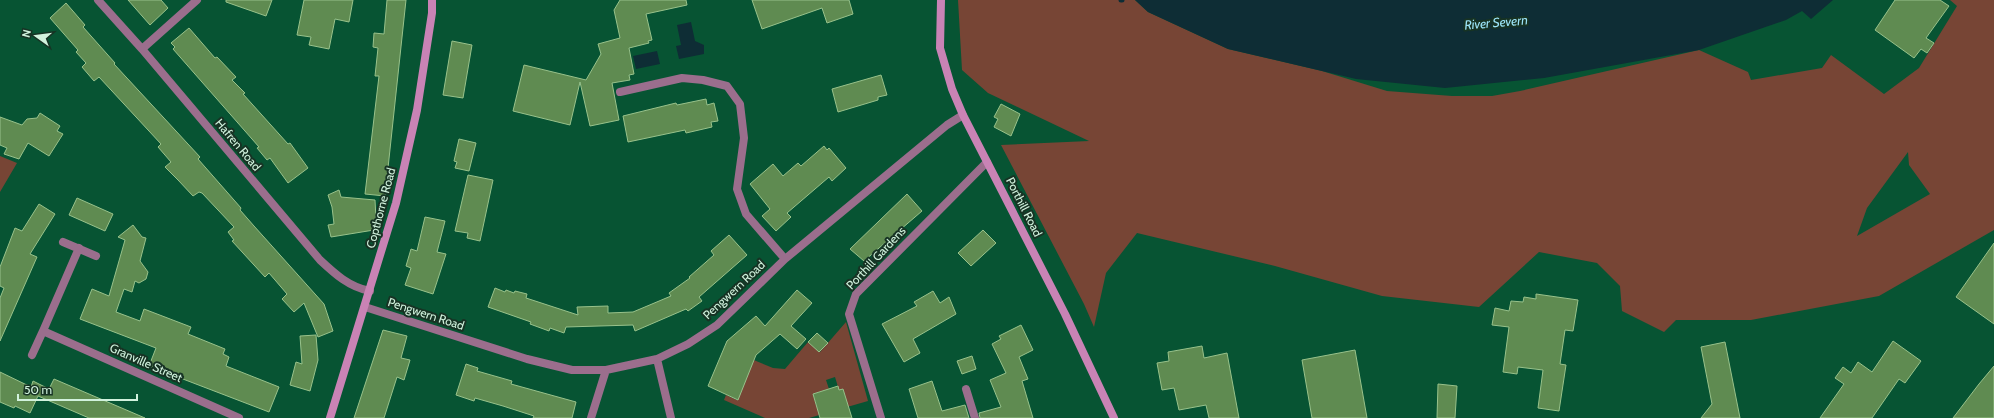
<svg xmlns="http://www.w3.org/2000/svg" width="1994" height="418" viewBox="0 0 1994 418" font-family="Cabin,sans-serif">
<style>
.green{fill:#774535;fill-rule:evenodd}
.water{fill:#0e2d35}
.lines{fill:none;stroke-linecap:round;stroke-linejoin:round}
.stream{stroke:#0e2d35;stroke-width:5}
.building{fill:#5f8b51;stroke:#98c28b}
.street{stroke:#9b6e8d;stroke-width:8}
.secondary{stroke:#c983b5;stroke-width:8}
.labels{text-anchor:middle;stroke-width:4;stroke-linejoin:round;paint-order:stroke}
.street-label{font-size:12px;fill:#d1f2dd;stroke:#173324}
.water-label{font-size:13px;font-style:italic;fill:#9ce4f8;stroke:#173324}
</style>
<rect width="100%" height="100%" fill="#075433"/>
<path class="green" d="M958,0H1135L1148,12L1228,49L1322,71L1387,91L1452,96H1492L1520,91L1699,50L1748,72L1751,80L1822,68L1831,55L1884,94L1919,68L1957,6L1950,0H1994V230L1879,296L1751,320H1676L1664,332L1622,311L1620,286L1597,263L1539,252L1479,307L1382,296L1275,266L1137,233L1106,273L1094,327L1084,304L1001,145L1089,141L988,93L962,70ZM1908,152L1909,165L1930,194L1857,236L1867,208Z
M0,156L17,163L0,192Z
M846,322L868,401L809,418H765L724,400L726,395L737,400L744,356L773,368L785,369L808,342L820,352ZM835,377L839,390L843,389L846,401L816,405L813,394L829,389L826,380Z"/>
<path class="water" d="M1135,0H1833L1811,19L1802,11L1786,20L1699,50L1544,78L1445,88L1356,79L1228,49L1148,12Z
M691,22L695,41L704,45V54L679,59L676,46L681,45L677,25Z
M657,51L660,64L636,69L633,56Z"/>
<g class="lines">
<path class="stream" d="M1121,0H1122"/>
</g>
<path class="building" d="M128,0H161L168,8L150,25Z
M226,0H272L266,16L226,2Z
M304,0H353L349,22L335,19L329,49L309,45L311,37L297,35Z
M387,0H406L385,196L365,194L379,76H375L378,48L373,47L374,33L384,34Z
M620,0H686L687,5L646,14L652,40L648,41L649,43L629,48L634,74L629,75L630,80L612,83L619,120L590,126L580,82L570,125L513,111L524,65L586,80L601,54L598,44L620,38L614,10Z
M752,0H849L853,14L827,23L822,8L762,29Z
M1895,0H1940L1949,6L1926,38L1934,43L1927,53L1921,49L1914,58L1875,30Z
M66,3L85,25L83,27L115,63L114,64L200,157L198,159L241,208L240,210L254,226L324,304L333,331L318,337L304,303L294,312L282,299L287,294L269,273L265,277L232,241L234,240L228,232L234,227L202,193L199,192L193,196L178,180L165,167L171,162L158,147L161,144L99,77L94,81L82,67L86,63L76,52L78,50L50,18Z
M189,28L215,58L217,57L236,77L232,80L245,93L243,94L288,144L290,143L308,168L288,183L270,158L267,160L257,148L259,147L173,49L175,47L171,43Z
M452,41L472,45L463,98L443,95Z
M881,75L887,95L878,97V100L838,112L832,89Z
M706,99L707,105L714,103L718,121L711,122L712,127L686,133L685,130L628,142L623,116L676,103L677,105Z
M1001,104L1020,114L1011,136L994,127L998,119L994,117Z
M40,113L60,126L57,131L63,134L49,156L28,143L19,159L4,154L7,148L0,145V117L22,125L27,119L37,118Z
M459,139L476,143L469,171L455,168L457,162L454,161Z
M824,146L827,150L829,148L846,168L832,181L829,177L787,213L791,217L776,231L762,216L770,209L750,184L773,164L783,176L798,163L801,166Z
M468,175L493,180L480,241L467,238L468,233L455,231Z
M339,190L341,197L375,200L376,219L374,230L331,237L328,225L334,224L332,207L328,195Z
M907,194L922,211L864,261L850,249Z
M77,198L113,214L105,231L69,215Z
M39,204L55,214L30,254L37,257L0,341V298L4,288L0,286V267L15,228L22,231Z
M425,217L445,221L437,252L446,254L433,294L405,285L411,268L406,266L411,249L417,251Z
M133,225L142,237L146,238L140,261L148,272L146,279L139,283L135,281L132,292L124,289L116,312L140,321L144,309L191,327L188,334L225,349L223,354L229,357L226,366L279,387L269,412L149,366L156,348L80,319L92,289L109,296L125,240L118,237Z
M983,230L996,243L971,266L958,253Z
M729,235L747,255L699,297L702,301L688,311L686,309L635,331L633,325L566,327L564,333L550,328L549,331L530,324L531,322L488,307L495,288L505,292L506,290L514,293L515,291L527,294L526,298L578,315L577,307L608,306V313L633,312L671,296L669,293L690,278L689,277L714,255L711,251Z
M1994,243V324L1956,297Z
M797,290L812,303L791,326L806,339L797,349L780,334L756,355L738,400L708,386L727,341L756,316L765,326Z
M933,291L940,303L949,297L956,314L913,339L920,353L904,362L882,324L917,306L914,302Z
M1536,294L1578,300L1573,331L1565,330L1560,364L1566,365L1559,411L1538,408L1543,370L1518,367L1517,374L1503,372L1509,327L1492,325L1495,308L1509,311L1511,301L1523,302L1524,297L1536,299Z
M1021,325L1033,350L1019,357L1028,379L1022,381L1033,418H980L979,413L1001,407L990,380L1006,373L992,344L1001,339L999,336Z
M383,330L407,336L401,358L410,360L404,380L397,377L384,418H354Z
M817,333L828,343L819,352L808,342Z
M316,335L318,360L310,391L290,385L296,362L302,364L300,336Z
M1893,341L1921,361L1905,383L1899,379L1872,418H1820L1844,384L1835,378L1843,367L1851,373L1858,362L1872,372Z
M1725,342L1740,418H1701L1712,404L1701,347Z
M1202,346L1204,358L1227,353L1239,418H1209L1206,405L1179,410L1174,388L1162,390L1157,363L1169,361L1168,352Z
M1355,350L1367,418H1312L1302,360Z
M972,356L976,369L962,374L957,361Z
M466,364L478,368L477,371L512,381L511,384L576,402L572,418H533L534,416L503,406L475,398L474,401L456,395Z
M1994,366V418H1953L1979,384Z
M0,372L31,387L33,381L49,389L54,379L145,418H89L38,396L30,413L15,406L14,408L0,402Z
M932,381L942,411L965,405L969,418H918L909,389Z
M1438,384L1457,386L1455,418H1437Z
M838,386L839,390L843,389L852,418H820L813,394Z"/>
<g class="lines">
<path class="street" d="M98,0L142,49L320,260C335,274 349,287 370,291
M142,49L197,0
M620,92L682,78L703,80L727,86L740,104L744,138L737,189L746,214L785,259
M63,242L96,256
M79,248L43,331L239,418
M365,307L527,359L572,370H606L657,359L688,344L717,325L785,259L947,125L963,115
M32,355L43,331
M657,359L671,418
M966,389L975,418
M591,418L606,370
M881,418L849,314L856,294L987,162"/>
<path class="secondary" d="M941,0L940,48L952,89L963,115L1065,314L1114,418
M330,418L396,203L417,110L432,13V0"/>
</g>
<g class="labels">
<g class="street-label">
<text transform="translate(238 145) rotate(50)" y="4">Hafren Road</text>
<text transform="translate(1024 207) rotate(63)" y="4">Porthill Road</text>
<text transform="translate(381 208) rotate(-75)" y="4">Copthorne Road</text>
<text transform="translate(876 258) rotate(-47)" y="4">Porthill Gardens</text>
<text transform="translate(734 290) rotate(-43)" y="4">Pengwern Road</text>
<text transform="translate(426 314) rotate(18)" y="4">Pengwern Road</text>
<text transform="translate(146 363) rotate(24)" y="4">Granville Street</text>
</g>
<g class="water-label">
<text transform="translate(1496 22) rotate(-5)" y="5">River Severn</text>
</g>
</g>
<g transform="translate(36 36) rotate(284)" stroke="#173324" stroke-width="3" paint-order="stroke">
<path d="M0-3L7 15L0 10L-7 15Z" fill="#d1f2dd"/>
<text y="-6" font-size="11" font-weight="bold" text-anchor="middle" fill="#d1f2dd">N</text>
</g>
<path d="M18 394v6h119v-6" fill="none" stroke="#d1f2dd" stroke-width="2"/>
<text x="24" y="394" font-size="12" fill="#d1f2dd" stroke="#173324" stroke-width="3" paint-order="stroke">50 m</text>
</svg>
